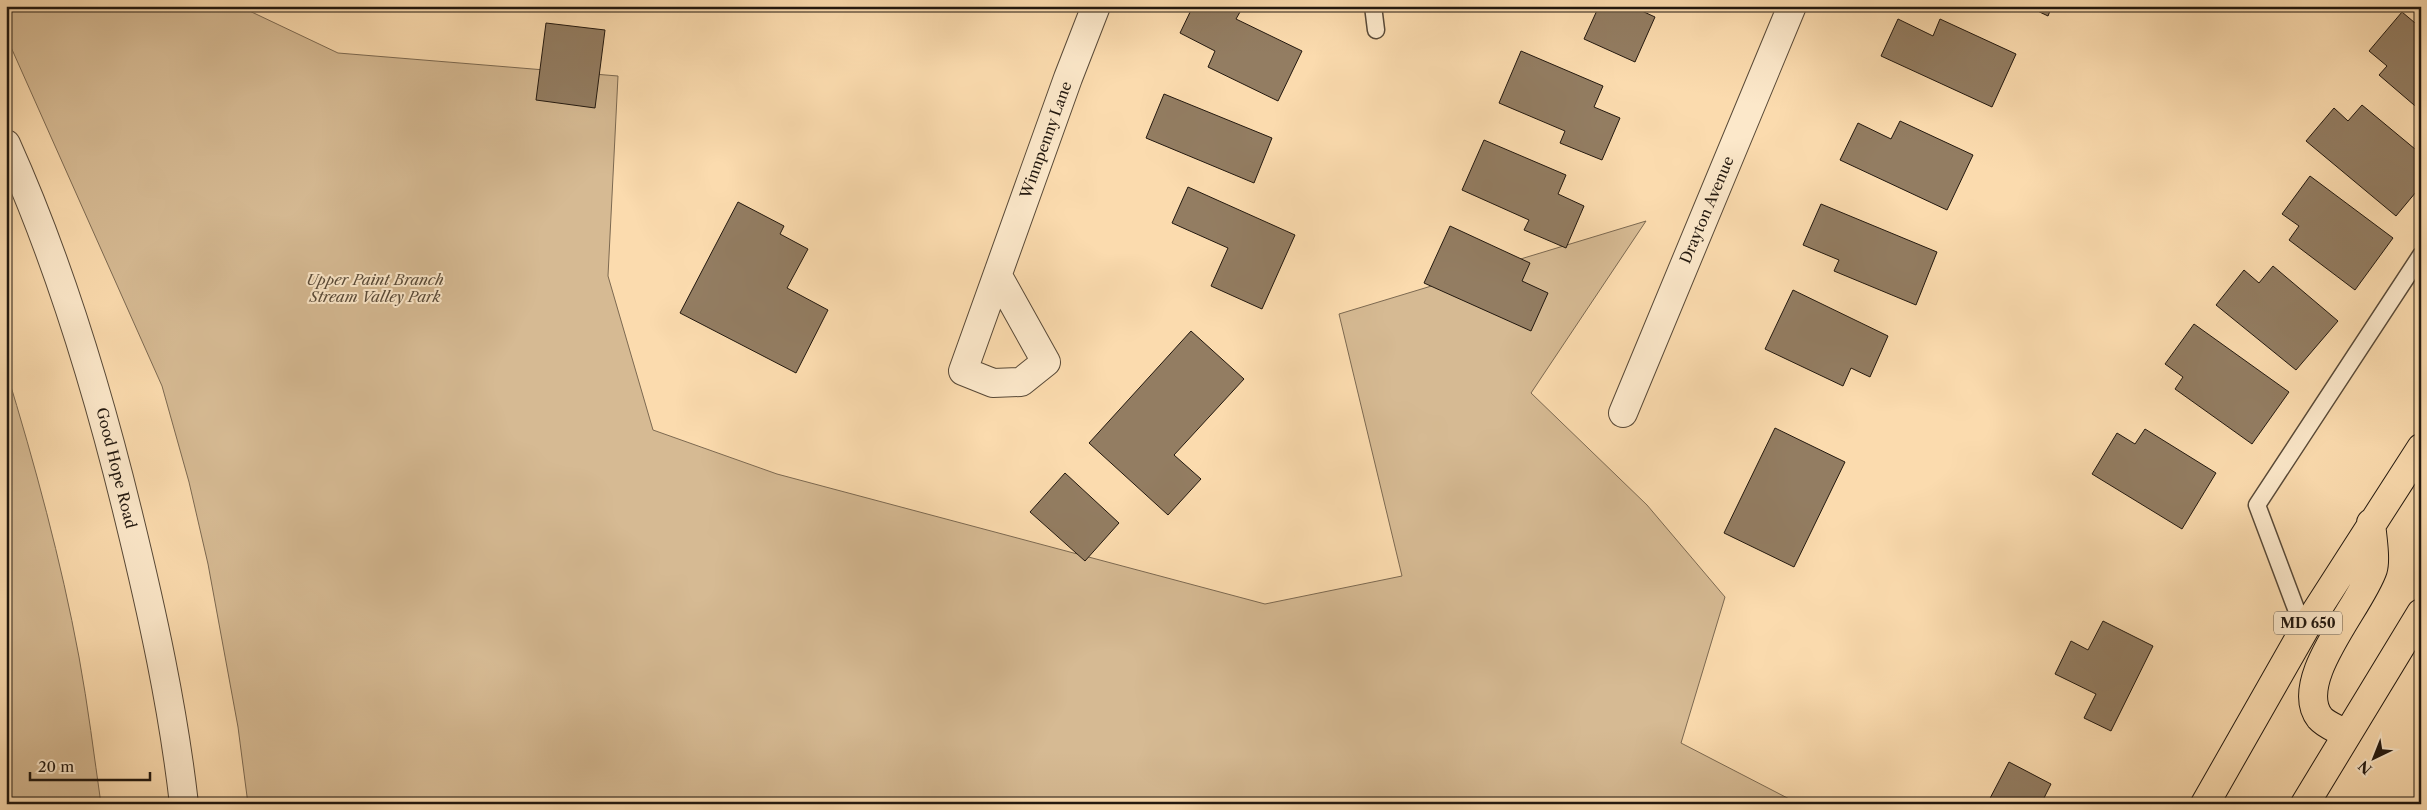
<svg xmlns="http://www.w3.org/2000/svg" width="2427" height="810" viewBox="0 0 2427 810" font-family="'Libre Caslon Text',serif">
<style>
.green{fill:#d6ba93;stroke:#7c6951}
.building{fill:#937d62;stroke:#22180f}
.lines{fill:none;stroke-linecap:round;stroke-linejoin:round}
.service-casing{stroke:#584937;stroke-width:19}
.minor-casing{stroke:#584937;stroke-width:30}
.tertiary-casing{stroke:#584937;stroke-width:30}
.primary-casing{stroke:#22180f;stroke-width:30}
.service{stroke:#fce8ca;stroke-width:16}
.minor{stroke:#fce8ca;stroke-width:28}
.tertiary{stroke:#fce8ca;stroke-width:28}
.primary{stroke:#fbdbae;stroke-width:28}
.labels{text-anchor:middle;stroke-width:4;stroke-linejoin:round;paint-order:stroke}
.shield{fill:#fce8ca;stroke:#635647;stroke-width:1}
.shield-label{font-size:14px;font-weight:bold;fill:#22180f}
.street-label{font-size:15px;fill:#22180f;stroke:#fce8ca}
.park-label{font-size:15px;font-style:italic;fill:#584937;stroke:#fce8ca}
</style>
<rect width="100%" height="100%" fill="#fbdbae"/>
<filter id="stains"><feTurbulence type="fractalNoise" baseFrequency=".004" numOctaves="4"/><feColorMatrix values="0 0 0 0 .2 0 0 0 0 .09 0 0 0 0 .02 0 0 0 .5 -.17"/></filter>
<radialGradient id="worn" r=".72"><stop offset=".6" stop-color="#630" stop-opacity="0"/><stop offset="1" stop-color="#630" stop-opacity=".3"/></radialGradient>
<path class="green" d="M6,6H239L338,53L618,76L608,276L653,430L777,474L1265,604L1402,576L1339,314L1646,221L1531,393L1647,505L1725,597L1681,743L1799,804H248L238,727L208,564L189,482L162,386L6,36Z
M6,370C35,465 61,560 79,657C88,706 94,755 101,804H6Z"/>
<path class="building" d="M1193,6H1229L1240,12L1236,19L1302,51L1278,101L1208,67L1215,51L1180,33Z
M1599,6H1631L1655,17L1635,62L1584,39Z
M2027,6H2052L2048,16Z
M2402,12L2421,28V111L2379,75L2387,66L2369,51Z
M1898,19L1933,36L1940,19L2016,54L1992,107L1881,56Z
M546,23L605,30L595,108L536,100Z
M1521,51L1603,86L1594,107L1620,118L1602,160L1560,143L1565,131L1499,103Z
M1164,94L1272,138L1254,183L1146,138Z
M2362,105L2421,154V186L2396,216L2306,141L2334,108L2348,121Z
M1900,121L1973,155L1947,210L1840,160L1858,123L1891,139Z
M1484,140L1566,175L1558,194L1584,206L1566,248L1524,230L1529,220L1462,190Z
M2310,176L2393,238L2355,290L2289,240L2299,226L2282,214Z
M1188,187L1295,235L1262,309L1211,286L1228,248L1172,223Z
M738,202L784,226L780,234L808,249L787,288L828,310L796,373L680,313Z
M1821,204L1937,252L1916,305L1834,271L1839,260L1803,245Z
M1450,226L1530,263L1522,281L1548,293L1531,331L1424,283Z
M2273,266L2338,321L2296,370L2216,305L2244,270L2259,283Z
M1793,290L1888,336L1870,377L1851,368L1843,386L1765,349Z
M2194,324L2289,392L2252,444L2175,389L2183,377L2165,364Z
M1191,331L1244,379L1174,455L1201,479L1168,515L1089,443Z
M1775,428L1845,462L1794,567L1724,533Z
M2145,429L2216,473L2182,529L2092,474L2117,433L2135,444Z
M1065,473L1119,523L1085,561L1030,512Z
M2103,621L2153,646L2111,731L2084,718L2096,694L2055,674L2071,641L2088,650Z
M2009,762L2051,784L2041,804H1987Z"/>
<g class="lines">
<g class="service-casing">
<path id="service" d="M1373,6L1376,30
M2304,630L2257,505L2421,255"/>
</g>
<g class="minor-casing">
<path id="minor" d="M998,276L1046,362L1021,382L993,383L963,371L1068,78L1096,6
M1623,413L1792,6"/>
</g>
<g class="tertiary-casing">
<path id="tertiary" d="M6,144C60,264 98,390 129,518C152,612 173,707 184,804"/>
</g>
<g class="primary-casing">
<path id="primary" d="M2346,734C2338,729 2326,725 2320,718C2291,681 2361,606 2373,569C2376,559 2372,535 2371,523
M2205,804L2304,630L2421,448
M2305,804L2421,613"/>
</g>
<use href="#service" class="service"/>
<use href="#minor" class="minor"/>
<use href="#tertiary" class="tertiary"/>
<use href="#primary" class="primary"/>
</g>
<g class="labels">
<rect class="shield" x="2274" y="611.5" width="68" height="23" rx="4"/>
<g class="shield-label">
<text x="2308" y="628">MD 650</text>
</g>
<g class="street-label">
<text transform="translate(1046 140) rotate(-70)" y="5">Winnpenny Lane</text>
<text transform="translate(1707 210) rotate(-67)" y="5">Drayton Avenue</text>
<text transform="translate(116 468) rotate(76)" y="5">Good Hope Road</text>
</g>
<g class="park-label">
<text x="375" y="285">Upper Paint Branch<tspan x="375" dy="17">Stream Valley Park</tspan></text>
</g>
</g>
<rect width="2427" height="810" fill="none" stroke="#fbdbae" stroke-width="25"/>
<rect x="8" y="8" width="2412" height="795" fill="none" stroke="#22180f" stroke-width="2.5"/>
<rect x="12" y="12" width="2402" height="785" fill="none" stroke="#22180f"/>
<g transform="translate(2374 758) rotate(223)" stroke="#fce8ca" stroke-width="4" paint-order="stroke">
<path d="M0-4L9 19L0 12L-9 19Z" fill="#22180f"/>
<text y="-8" font-size="14" font-weight="bold" text-anchor="middle" fill="#22180f">N</text>
</g>
<path d="M30 772v8h120v-8" fill="none" stroke="#22180f" stroke-width="2.5"/>
<text x="38" y="772" font-size="15" fill="#22180f" stroke="#fce8ca" stroke-width="4" paint-order="stroke">20 m</text>
<rect width="100%" height="100%" filter="url(#stains)"/>
<rect width="100%" height="100%" fill="url(#worn)"/>
</svg>
